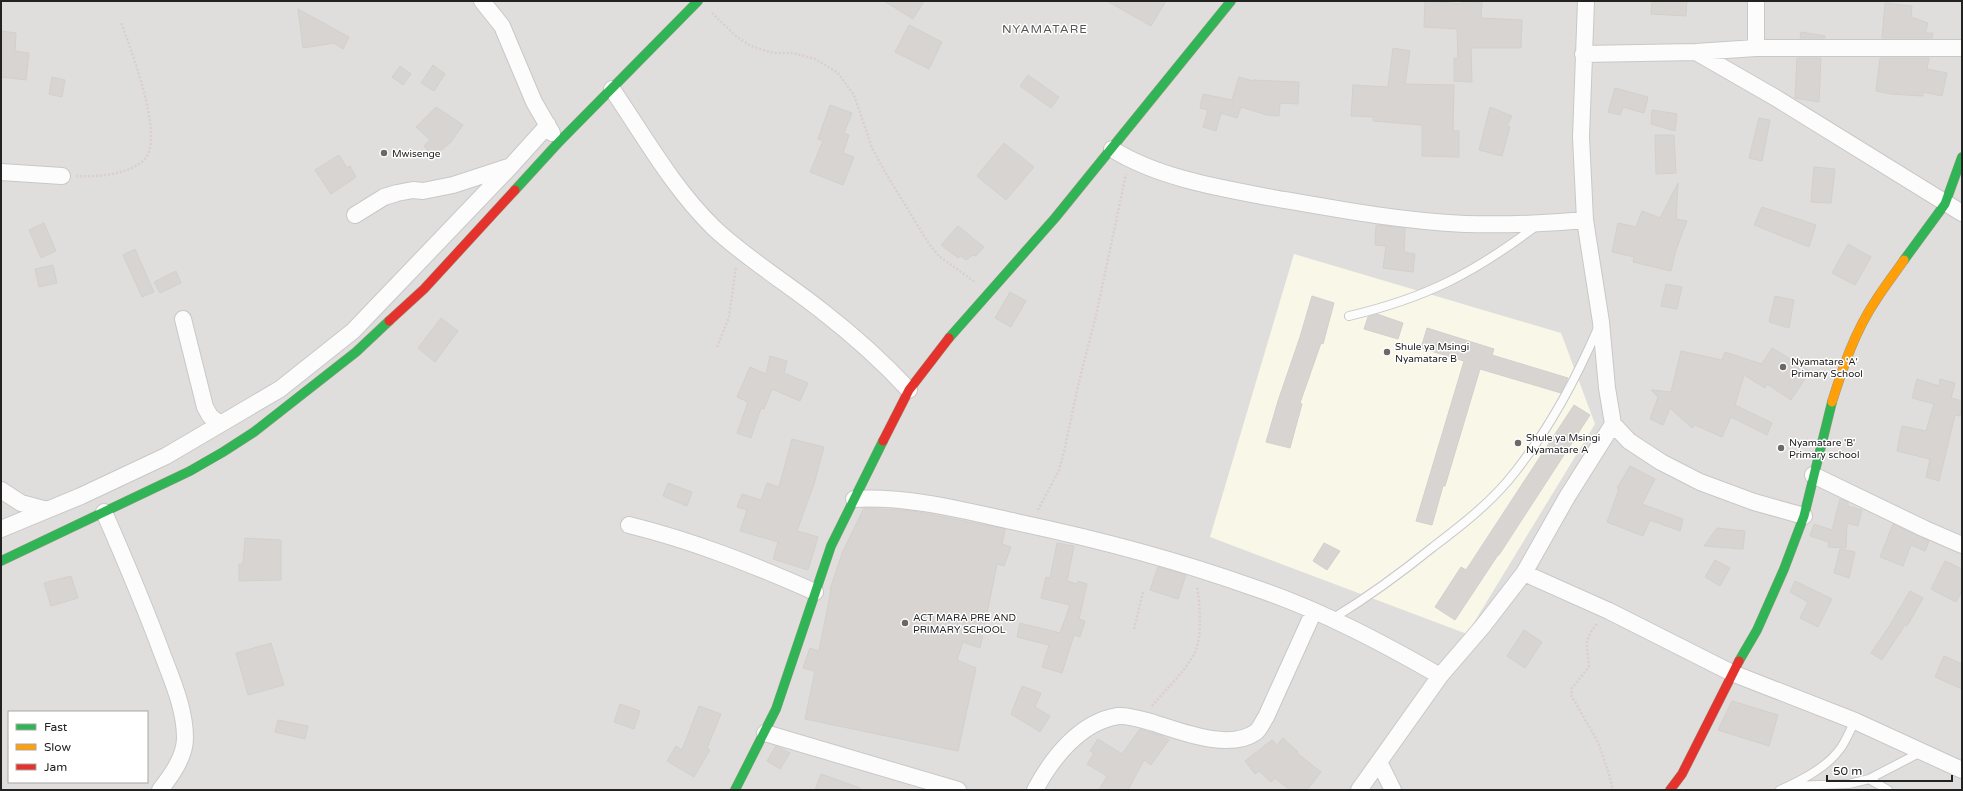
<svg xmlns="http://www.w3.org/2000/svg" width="1963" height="791" viewBox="0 0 1963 791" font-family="'Varela Round',sans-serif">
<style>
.residential{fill:#dfdedc;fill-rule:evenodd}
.education{fill:#f8f7e8}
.building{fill:#d7d4d2;stroke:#d3d0cc}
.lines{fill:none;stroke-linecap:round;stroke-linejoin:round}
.lane-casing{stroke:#c9c8c7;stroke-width:10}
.street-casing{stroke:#c9c8c7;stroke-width:18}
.fast-casing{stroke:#999a82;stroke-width:10}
.slow-casing{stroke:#999a82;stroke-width:10}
.jam-casing{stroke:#999a82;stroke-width:10}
.path{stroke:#dccecd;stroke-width:2.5;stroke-dasharray:2 2;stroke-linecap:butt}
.lane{stroke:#fdfcfc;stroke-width:8}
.street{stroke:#fdfcfc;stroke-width:16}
.fast{stroke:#30b455;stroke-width:9}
.slow{stroke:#ff9f0a;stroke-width:9}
.jam{stroke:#e5322d;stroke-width:9}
.poi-dot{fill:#6a6968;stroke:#fff;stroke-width:1.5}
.labels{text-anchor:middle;stroke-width:3;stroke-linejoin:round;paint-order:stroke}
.poi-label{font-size:10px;fill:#222;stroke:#fff;text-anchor:start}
.quarter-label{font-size:12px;letter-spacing:1px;fill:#555;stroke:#fff}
</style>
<rect width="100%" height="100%" fill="#f0eeeb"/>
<path class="residential" d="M1,1H1962V790H1ZM9,712H147V782H9Z"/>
<path class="education" d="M1294,254L1561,333L1595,424L1467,634L1210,537Z"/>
<path class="building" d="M884,1H924L913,19Z
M1107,1H1166L1151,26Z
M1425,1L1462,4V1H1468L1482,3L1481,18L1522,20L1521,48H1471L1472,82L1454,81V58H1458L1457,29L1424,27Z
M1652,1H1687L1686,16L1651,14Z
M1885,3L1912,6L1911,17L1928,23L1925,33H1933L1932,38H1882Z
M298,9L349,37L343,49L334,43L303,48Z
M909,25L942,42L929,69L895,52Z
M1,31L16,33L15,51L29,53L26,80L1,77Z
M1801,32L1825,36V38H1800Z
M1393,48L1410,51L1405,84L1454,85L1453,131H1459V157L1422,156V125L1373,121V117L1351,116L1353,85L1388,87Z
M1797,58H1821L1819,102L1795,98Z
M1880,58H1929L1927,69L1947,73L1942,96L1923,92V96L1891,94L1876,91Z
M433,65L445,74L434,91L421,83Z
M400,66L411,74L403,85L392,77Z
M1028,75L1059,97L1051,108L1020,86Z
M52,77L65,80L62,97L49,94Z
M1239,77L1253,81V80L1299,82L1298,104L1280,103L1279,116L1267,115L1241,107L1237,118L1221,113L1216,131L1203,127L1208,110L1200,108L1203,94L1232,100Z
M1615,88L1648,97L1644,113L1623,107L1620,115L1608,112Z
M830,105L852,113L844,133L849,135L843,153L854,157L843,185L810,172L823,141L818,139Z
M436,107L463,125L451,142L433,157L424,146L430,140L416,127Z
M1490,107L1512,116L1507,126L1510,127L1502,156L1479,150Z
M1652,110L1677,114L1675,131L1651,124Z
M1759,118L1770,120L1762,161L1749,158Z
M1655,135H1674L1676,173L1656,174Z
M1004,143L1034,167L1006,200L977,176Z
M339,155L347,168L350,166L356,177L331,194L315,170Z
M1814,167L1835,169L1831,203L1811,202Z
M1678,183L1676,219L1687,221L1676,250L1671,271L1633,262L1634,257L1612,252L1618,223L1636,227L1642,211L1660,218Z
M1762,207L1816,225L1809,247L1754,225Z
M44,223L56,251L41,258L29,230Z
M1376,225L1405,228L1404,252L1415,254L1413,272L1383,268L1386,246L1375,245Z
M958,226L984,247L976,256L973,255L966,260L961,256L958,258L941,245Z
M1848,244L1871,257L1855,285L1832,273Z
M135,249L154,292L142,297L123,255Z
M53,265L57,283L39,287L35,269Z
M176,271L181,283L160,293L154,282Z
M1666,284L1682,287L1677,309L1661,306Z
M1010,292L1026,301L1011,327L995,318Z
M1312,296L1334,303L1323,344L1321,343L1300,403L1302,404L1290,448L1266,442L1278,401L1300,337Z
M1775,296L1794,300L1789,328L1769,322Z
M1377,314L1403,323L1398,339L1364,329L1368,317Z
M441,318L458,331L435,362L418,348Z
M1427,328L1494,349L1492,355L1568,378L1561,393L1480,369L1445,486H1443L1432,525L1416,521L1464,361L1421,348Z
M1772,348L1810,371L1791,400L1767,384L1765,388L1744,375L1735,405L1772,423L1767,435L1731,417L1722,437L1695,425L1692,428L1670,408L1663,425L1650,419L1658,397L1651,390L1671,392L1681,351L1722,360L1725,352L1762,364Z
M770,356L787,361L784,373L808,383L800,401L772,389L764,409L761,408L751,438L737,433L748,402L737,397L750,367L766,374Z
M1917,379L1939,386L1940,379L1955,383L1951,398L1962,401L1960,416L1955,415L1939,481L1926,477L1930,459L1897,451L1902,426L1926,431L1934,404L1912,398Z
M1574,405L1590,415L1499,555H1498L1455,620L1435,607L1461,567L1466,570Z
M792,439L824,447L814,484L797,531L818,537L808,570L773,559L778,542L740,531L747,510L737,507L742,494L761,500L767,483L779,487Z
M1630,466L1655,479L1642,504L1683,519L1680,531L1650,520L1643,536L1607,522L1619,489L1617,488Z
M668,483L692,492L687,506L663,496Z
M1840,499L1848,502V506L1862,510L1858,526L1847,523L1846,548L1828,547L1829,542L1810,536L1814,524L1832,530Z
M864,508L914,511L1005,529L1002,544L1011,547L1004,566L997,564L980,648L963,642L957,660L976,668L958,751L805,719L815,671L803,668L810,648L819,651L831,590L830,589L843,551Z
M1893,524L1929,541L1925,551L1911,545L1903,566L1880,557Z
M1717,528L1745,531L1743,549L1704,546Z
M245,538L281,540V580L239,581V564H243Z
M1057,543L1074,546L1067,581L1077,584L1078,581L1087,584L1079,619L1085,621L1080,637L1074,635L1062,673L1042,667L1049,645L1017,637L1020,623L1060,633L1070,605L1041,598L1046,577L1050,578Z
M1324,543L1340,551L1327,570L1313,561Z
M1840,549L1855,552L1849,578L1834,573Z
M1715,560L1730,568L1720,586L1705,577Z
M1945,561L1962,569V591L1956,602L1931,589Z
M1158,567L1186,575L1178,599L1150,590Z
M71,576L78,598L51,606L44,583Z
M1795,581L1832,599L1818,627L1800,618L1808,602L1790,592Z
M1910,591L1923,598L1907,626L1905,625L1882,660L1871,653L1890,625Z
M1524,630L1542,642L1525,668L1507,656Z
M271,643L284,685L248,695L236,653Z
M1944,656L1962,664V689L1935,677Z
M1022,686L1041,693L1035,707L1050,716L1040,732L1011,714Z
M1732,701L1778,715L1769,746L1718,730Z
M620,704L640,711L634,729L614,722Z
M699,706L721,714L707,748L710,750L694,777L667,761L676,746L682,750Z
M278,720L308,726L305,739L275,732Z
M1140,729L1162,736L1169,740L1151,765L1144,760L1128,790H1099L1107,776L1087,764L1094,753L1090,751L1098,739L1122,754Z
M1283,738L1298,752L1297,753L1321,772L1307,790H1290L1275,778L1271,782L1259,771L1255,774L1245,761L1272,740L1277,745Z
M776,746L790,753L780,769L767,761Z
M821,774L860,788V790H815Z"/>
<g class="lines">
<g class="lane-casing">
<path id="lane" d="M1349,316C1426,298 1474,273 1536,226
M1332,619C1368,597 1401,573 1433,547C1462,525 1493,501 1515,472C1550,428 1576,379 1598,328
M1869,779L1888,790
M1789,786L1849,784L1869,779L1921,752
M1780,790C1802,780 1826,768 1840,749C1846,741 1850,730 1855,721"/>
</g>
<g class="street-casing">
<path id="street" d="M482,1L502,26L534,102L552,133
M1586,1L1581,137L1585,220L1601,322L1607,388L1613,424L1629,441L1661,462L1700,482L1754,502L1804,516
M1756,48V1
M1696,52L1776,98L1962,213
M1583,54L1696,52L1756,48H1962
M612,89C644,136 673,188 714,228C747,259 787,283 822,311C853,335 882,361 909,390
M1112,149C1158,178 1220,188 1273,198C1336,209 1400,221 1465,224C1505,225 1545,224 1585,220
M1,172L62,176
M355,215L384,197L397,193L413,190L423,191L453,185L508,167
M183,319L205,407L210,416L220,424
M1813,475L1925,529L1962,545
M1,490L21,503L47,510
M854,499C909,496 962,510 1016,522C1097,539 1177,560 1255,588C1320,610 1381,642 1440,676
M104,512C125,560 145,607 163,656C173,682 185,710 185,738C185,757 171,776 160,790
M629,525C694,541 754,565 815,592
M1,529L81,496L166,456L280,389L353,331L511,166L548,125
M1524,573L1609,611L1732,673L1855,721L1962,770
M765,733L958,790
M1379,762L1393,790
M1035,790C1052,758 1080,722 1118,716C1129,715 1143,720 1154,723C1182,732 1230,751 1256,732C1260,729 1263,721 1266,717L1314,611
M1359,790L1440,676L1483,626L1524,573L1567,497L1613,424"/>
</g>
<g class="fast-casing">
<path id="fast" d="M515,190L558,143L698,1
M1904,260L1945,204L1962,157
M949,338L1055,218L1231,1
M1,561L190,471L223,452L254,432L356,352L389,321
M1739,661L1757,630L1784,569L1804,516L1832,402
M735,790L776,709L831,546L883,441"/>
</g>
<g class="slow-casing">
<path id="slow" d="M1832,402C1843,367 1855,331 1876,300C1885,286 1895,273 1904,260"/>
</g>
<g class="jam-casing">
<path id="jam" d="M389,321L424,289L515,190
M883,441L909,390L949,338
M1670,790L1682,774L1739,661"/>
</g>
<path class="path" d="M712,13L737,37L751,46L773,53H793L815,59L838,73L854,95L872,148L885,172L929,244L940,257L975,282
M76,176C97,177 128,175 144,160C166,138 130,48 121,22
M717,347L729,317L736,266
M1038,510L1059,470L1065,447L1078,386L1097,311L1126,174
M1597,624C1582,641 1588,647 1589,667L1572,688L1571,695L1598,742L1609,774L1613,790
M1134,629L1143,592
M1152,706C1165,690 1182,675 1193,656C1203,640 1200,604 1197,586"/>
<use href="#lane" class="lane"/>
<use href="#street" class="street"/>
<use href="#fast" class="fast"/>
<use href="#slow" class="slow"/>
<use href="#jam" class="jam"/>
</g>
<g class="poi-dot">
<circle cx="384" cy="153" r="4"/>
<circle cx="1387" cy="352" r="4"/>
<circle cx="1783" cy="367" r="4"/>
<circle cx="1518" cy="443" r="4"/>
<circle cx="1781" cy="448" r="4"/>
<circle cx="905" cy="623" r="4"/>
</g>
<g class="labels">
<g class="poi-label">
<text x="392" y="157">Mwisenge</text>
<text x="1395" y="350">Shule ya Msingi<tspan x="1395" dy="12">Nyamatare B</tspan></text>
<text x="1791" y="365">Nyamatare 'A'<tspan x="1791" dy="12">Primary School</tspan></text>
<text x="1526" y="441">Shule ya Msingi<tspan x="1526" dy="12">Nyamatare A</tspan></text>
<text x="1789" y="446">Nyamatare 'B'<tspan x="1789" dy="12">Primary school</tspan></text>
<text x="913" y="621">ACT MARA PRE AND<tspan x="913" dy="12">PRIMARY SCHOOL</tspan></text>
</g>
<g class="quarter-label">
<text x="1045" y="33">NYAMATARE</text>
</g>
</g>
<rect width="1963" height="791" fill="none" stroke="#222222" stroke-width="4"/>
<rect x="8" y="711" width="140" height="72" fill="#ffffff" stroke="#a7a7a7"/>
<rect x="16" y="724" width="20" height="6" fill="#30b455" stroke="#a7a7a7"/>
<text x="44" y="731" font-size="12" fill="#222222">Fast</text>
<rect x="16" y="744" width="20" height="6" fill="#ff9f0a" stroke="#a7a7a7"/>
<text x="44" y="751" font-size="12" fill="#222222">Slow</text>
<rect x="16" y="764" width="20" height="6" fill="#e5322d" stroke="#a7a7a7"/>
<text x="44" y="771" font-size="12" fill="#222222">Jam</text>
<path d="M1827 775v6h125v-6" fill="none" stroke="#222222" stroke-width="2"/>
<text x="1833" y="775" font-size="12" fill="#222222" stroke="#ffffff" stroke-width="3" paint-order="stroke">50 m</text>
</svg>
